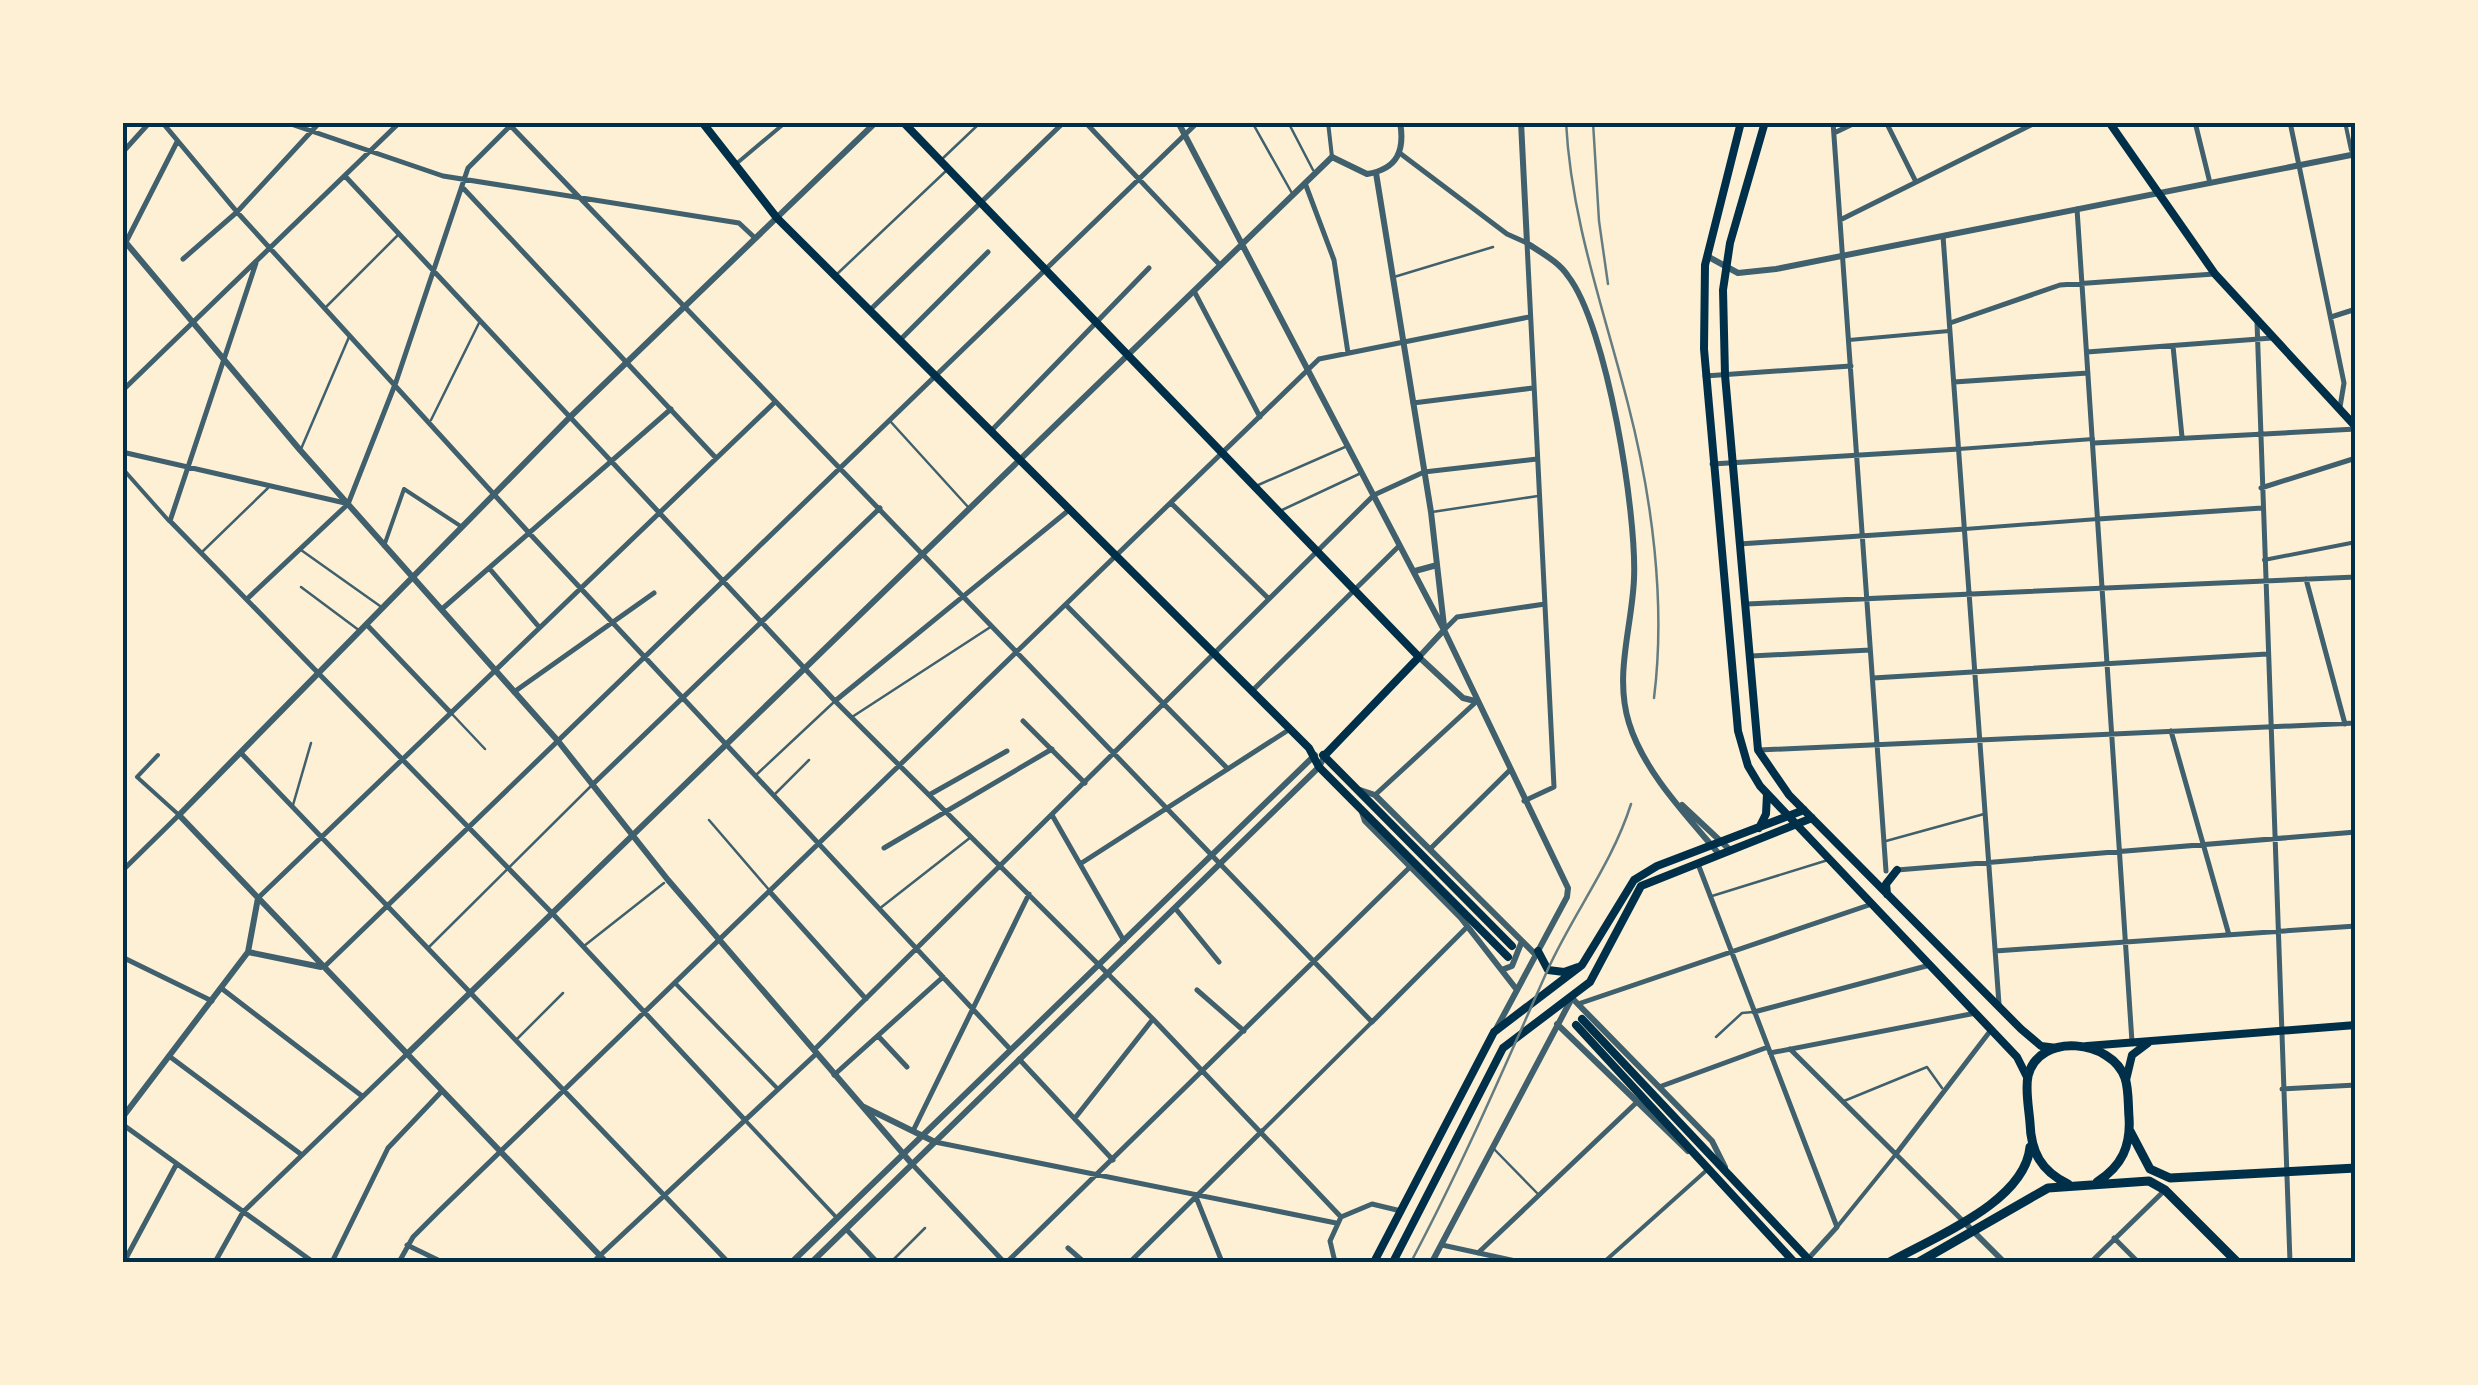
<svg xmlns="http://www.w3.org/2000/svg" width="2478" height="1385" viewBox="0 0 2478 1385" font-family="'PT Sans',sans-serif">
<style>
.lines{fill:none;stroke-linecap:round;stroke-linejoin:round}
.service{stroke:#3f606c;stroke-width:2.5}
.pedestrian{stroke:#3f606c;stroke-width:4}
.minor{stroke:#3f606c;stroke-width:5}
.tertiary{stroke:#3f606c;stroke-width:6}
.secondary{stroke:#003049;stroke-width:8}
.primary{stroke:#003049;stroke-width:9}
.rail{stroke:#657d81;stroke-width:2.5}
.neatline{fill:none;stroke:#003049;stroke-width:4}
</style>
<rect width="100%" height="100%" fill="#fdf0d5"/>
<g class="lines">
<path class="service" d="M1252,122L1293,195
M1288,122L1313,170
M941,160L981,122
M836,275L947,170
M1394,277L1493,247
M326,307L398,235
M431,420L479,323
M890,421L969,508
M301,449L349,337
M1256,486L1345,447
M1280,511L1359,474
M1432,512L1538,496
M301,550L380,606
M202,552L268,488
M301,587L360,631
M452,714L485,749
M852,717L992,626
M756,775L834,702
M774,795L809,760
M293,805L311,743
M709,820L770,891
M1886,841L1984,814
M1712,896L1828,860
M879,909L971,837
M584,946L664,883
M429,947L590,787
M1716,1037L1742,1013L1753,1012
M517,1039L563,993
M1844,1101L1927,1067L1942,1088
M1494,1149L1537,1193
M891,1262L925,1228"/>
<path class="pedestrian" d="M1328,122L1332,157
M2345,122L2351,150
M736,164L786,122
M1849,340L1949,331
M1959,449L2093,439
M122,468L169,521
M1965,529L2098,519
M384,546L404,489L462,527
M2264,560L2356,542
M158,755L137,777L179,815
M675,983L777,1088
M744,1119L837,1218
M1262,1131L1372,1022
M1837,1227L1896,1154
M1604,1262L1708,1169"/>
<path class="minor" d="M162,122L237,212L530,534L1010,1049
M285,122L443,176L739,223L755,238
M507,122L1372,1022L1465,929
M1085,122L1220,265
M1833,122L1886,871
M1886,122L1916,182
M2195,122L2210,183
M2290,122L2344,383L2340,407
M1834,133L1857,122
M122,153L150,122
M1401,154L1507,234L1527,243L1554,787L1524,801
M345,176L835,701L1153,1019L1341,1217
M1305,183L1334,260L1348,353
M464,189L716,458
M2077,209L2132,1042
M1840,220L2037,122
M1943,236L1999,1004
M126,242L177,142
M183,259L237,212L320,122
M256,263L170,521L552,913L744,1119
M1194,291L1260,417
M870,310L1064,122
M2331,317L2356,309
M2257,322L2290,1262
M1950,323L2060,285L2214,274
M900,340L988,252
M2173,346L2182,437
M2087,352L2272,338
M1705,376L1851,366
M1954,382L2088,373
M122,391L400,122
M1413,403L1533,388
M991,431L1149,268
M2094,443L2356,429
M122,452L345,503
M1712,464L1959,449
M2261,488L2356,458
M1171,503L1269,599
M2098,519L2262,508
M1739,544L1965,529
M489,568L539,627
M2306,579L2345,724
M247,599L348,504L396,382L468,168L514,122
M1747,604L2356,577
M1066,605L1228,769
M442,609L671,409
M367,625L451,713
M1444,630L1457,617L1545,604
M1751,656L1870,650
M1873,678L2267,654
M1252,691L1399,546
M514,692L654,593
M835,701L1069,510
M1023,721L1085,783
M2171,731L2229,935
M1759,750L2356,723
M241,753L728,1262
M592,785L880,508
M929,795L1007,751
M1375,795L1476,702
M1052,815L1124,941
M884,848L1052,749
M1430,849L1510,770
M1080,864L1290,729
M1698,864L1837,1227L1808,1259
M1897,870L2356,832
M122,871L179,815
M770,892L866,999
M258,898L775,402
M1175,908L1219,962
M1995,951L2356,926
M122,957L212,1001
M324,967L1198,122
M221,988L362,1096
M1197,990L1244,1031
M1578,1004L1872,904
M1754,1012L1930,965
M879,1037L907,1067
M1790,1049L1962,1220
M814,1050L1374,495L1424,472L1537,459
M1770,1053L1976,1013
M169,1056L302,1155
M1019,1059L1113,1160
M834,1075L943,977
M1659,1087L1768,1047
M2282,1089L2356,1085
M1075,1118L1153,1019
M122,1124L313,1262
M913,1131L1029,894
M935,1142L1336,1223
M1896,1154L1991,1030
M912,1164L1004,1262
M1196,1197L1222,1262
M846,1229L877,1262
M2114,1238L2138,1262
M407,1245L442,1262
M1442,1245L1520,1262
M1068,1248L1084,1262
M1478,1253L1636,1103
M124,1262L176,1165
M215,1262L243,1212L407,1054
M332,1262L388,1148L442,1091
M399,1262L413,1237L439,1211L1319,359L1529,317
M593,1262L816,1054
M1007,1262L1410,867
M1130,1262L1262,1131
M1335,1262L1330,1241L1341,1217L1372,1204L1401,1211
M2091,1262L2164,1191"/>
<path class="tertiary" d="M1178,122L1444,630L1568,888L1567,897L1495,1031
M1521,122L1527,243C1541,253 1558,261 1568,276C1607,326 1637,514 1634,579C1632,627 1614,675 1629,723C1644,772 1687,816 1719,854
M1376,173L1431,512L1444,626
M122,238L300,450L558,741L668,880L912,1164
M1707,256L1738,273L1776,269L2356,154
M1415,571L1437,565
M1444,630L1419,657L1463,698L1475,701
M1360,790L1375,795L1536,955
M1682,805L1730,850
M1361,809L1365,821L1461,918L1517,990
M248,952L321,967
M1504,969L1512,966L1522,941
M1557,1024L1688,1151
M407,1054L1332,157L1367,174C1398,169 1405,150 1400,122
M864,1107L935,1142
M122,1118L248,952L258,898
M1963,1221L2004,1262
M606,1262L179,815L569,418L876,122
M792,1262L1315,755
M812,1262L1319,767L1325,755
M1432,1262L1572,998L1712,1141L1725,1167"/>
<path class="secondary" d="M702,122L777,218L1309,748L1319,767L1508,957
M903,122L1419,657L1325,755
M1741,122L1705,265L1704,349L1738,731L1748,766L1760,786L2017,1057L2027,1077
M1765,122L1730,243L1723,290L1725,375L1758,750L1789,795L2021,1029L2041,1046L2057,1048
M2109,122L2215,274L2356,427
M1323,755L1512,946
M1759,828L1766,814L1767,794
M1887,894L1886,884L1897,870
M1538,951L1548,970L1564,972L1578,967
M1582,1019L1811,1262
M1576,1025L1794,1262
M2087,1046L2356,1025
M2126,1080L2132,1055L2148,1043
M1374,1262L1494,1032L1582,965L1634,880L1657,866L1804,810
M1393,1262L1503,1048L1590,982L1641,886L1812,818"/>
<path class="primary" d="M2130,1131L2150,1169L2170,1178L2356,1168
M2068,1184C2041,1171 2031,1152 2030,1123C2029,1109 2025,1090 2028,1076C2039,1031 2112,1040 2125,1078C2129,1090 2128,1105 2129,1117C2131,1146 2122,1166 2097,1182
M1890,1262C1934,1237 2025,1202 2030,1147
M1919,1262L2048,1188L2149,1181L2165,1190L2237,1262"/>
<path class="rail" d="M1566,122C1571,220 1604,310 1628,404C1652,497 1666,602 1654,698
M1593,122L1599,221L1608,284
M1411,1262C1462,1166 1504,1068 1548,969C1574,912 1612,864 1631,804"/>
</g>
<rect width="2478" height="1385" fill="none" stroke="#fdf0d5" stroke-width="250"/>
<rect x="125" y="125" width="2228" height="1135" class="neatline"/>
</svg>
